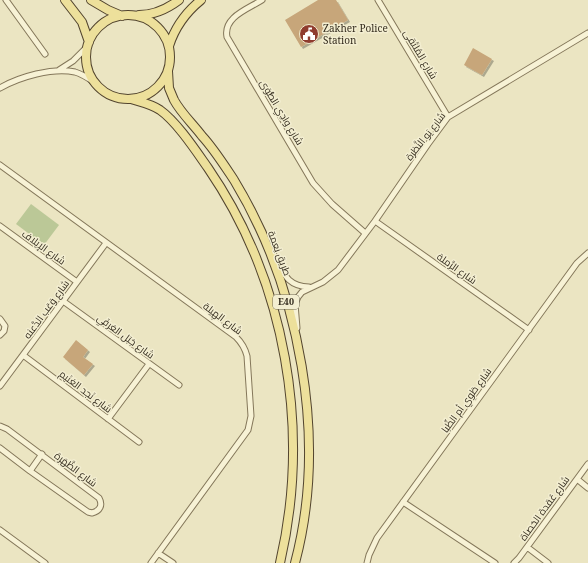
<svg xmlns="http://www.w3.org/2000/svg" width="588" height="563" viewBox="0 0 588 563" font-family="'Noto Serif',Cairo,serif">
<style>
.green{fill:#bbc897}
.building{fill:#c7a67a;filter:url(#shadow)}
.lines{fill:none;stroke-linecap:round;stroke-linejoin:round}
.minor-casing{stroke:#84775a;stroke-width:7}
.primary-casing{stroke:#52442e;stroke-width:10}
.minor{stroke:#f7f2d5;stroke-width:5}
.primary{stroke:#ede09b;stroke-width:8}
.labels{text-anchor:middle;stroke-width:3;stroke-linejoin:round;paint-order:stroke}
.shield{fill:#f3eed1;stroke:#6d6654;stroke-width:1}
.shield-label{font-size:9px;font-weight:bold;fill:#342c1e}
.poi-label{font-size:10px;fill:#342c1e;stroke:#f3eed1;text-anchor:start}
.street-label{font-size:10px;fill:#342c1e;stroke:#f3eed1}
</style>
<defs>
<filter id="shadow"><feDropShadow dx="2" dy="2" stdDeviation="0" flood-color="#0004"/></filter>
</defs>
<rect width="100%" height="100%" fill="#ebe5c2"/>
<path class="green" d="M31,204L59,225L44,245L16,224Z"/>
<path class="building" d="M318,0H336L348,20L301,47L285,20Z
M473,48L492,59L482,75L464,65Z
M76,340L88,350L83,357L93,364L84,375L63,357Z"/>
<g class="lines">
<g class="minor-casing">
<path id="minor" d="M6,0L45,54
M262,0C248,9 223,17 227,37L313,183L332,204L365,233
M378,0L448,117
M59,70L73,61L87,47
M0,88C19,77 53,67 75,72C82,74 88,78 94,82
M0,165L236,337C242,343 245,348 247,356L251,416L248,430L151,563
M375,221L529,330
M0,226L77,282
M274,255C284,273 286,286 309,287
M63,301L179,385
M0,319L5,326L4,331L0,335
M297,328L295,304L298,297L302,292L323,282L338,270L375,221L428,144L448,117L588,33
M23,355L139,442
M0,386L106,243
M108,419L149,364
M0,426L7,429L99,498C103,505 100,511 92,513L88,512L30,471L0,448
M30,471L42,454
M577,479L588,488
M403,502L495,563
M0,530L45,563
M527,547L548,563
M158,553L173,563
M367,563L369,555L377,538L577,263L588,253
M514,563L519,558L588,464"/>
</g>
<g class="primary-casing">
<path id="primary" d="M65,0L82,22L89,42
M91,0L108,10L122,16
M86 57a42 42 0 1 1 84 0a42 42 0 1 1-84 0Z
M139,15C154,15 167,9 179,0
M169,46C175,27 185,13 201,0
M168,71L169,88L174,100C181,113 193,124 202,136C214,149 224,165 234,180C300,289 328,439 295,563
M131,99C141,102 151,104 160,110C177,122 196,151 208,168C286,282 311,429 280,563"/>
</g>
<use href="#minor" class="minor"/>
<use href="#primary" class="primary"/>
</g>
<defs>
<g id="civic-disc" transform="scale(1)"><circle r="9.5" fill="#8f3c2e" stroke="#f3eed1"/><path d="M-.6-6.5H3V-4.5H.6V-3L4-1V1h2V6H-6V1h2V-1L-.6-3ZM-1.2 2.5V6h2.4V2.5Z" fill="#fff"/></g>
</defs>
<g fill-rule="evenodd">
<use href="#civic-disc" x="309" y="34"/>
</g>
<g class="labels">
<rect class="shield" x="273" y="295" width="26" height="14" rx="3"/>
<g class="shield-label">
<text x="286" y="305">E40</text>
</g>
<g class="poi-label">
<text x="323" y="32">Zakher Police<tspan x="323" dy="12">Station</tspan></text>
</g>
<g class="street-label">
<text transform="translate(421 54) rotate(59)" y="4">شارع المُلتَقى</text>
<text transform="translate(282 112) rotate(59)" y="4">شارع وادِي الطُّوَى</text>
<text transform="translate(425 136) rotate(-52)" y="4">شارع يَو النَّظرة</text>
<text transform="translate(44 247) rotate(36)" y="4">شارع الإيلاف</text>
<text transform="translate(280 253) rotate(69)" y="4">طريق نِعمة</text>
<text transform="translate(457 268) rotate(35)" y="4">شارع الرَّملة</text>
<text transform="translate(46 309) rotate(-54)" y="4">شارع وَعَب الدَّعنه</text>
<text transform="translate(223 318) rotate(37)" y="4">شارع الهِيلة</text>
<text transform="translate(126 336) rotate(36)" y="4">شارع جَبَل العَرفَي</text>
<text transform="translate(86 391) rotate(37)" y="4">شارع نَجد الغنَيم</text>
<text transform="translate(466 400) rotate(-54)" y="4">شارع طَوِي أم الظِّبا</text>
<text transform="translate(76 469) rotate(37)" y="4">شارع الظَّهَرة</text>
<text transform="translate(544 508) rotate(-54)" y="4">شارع عُقدة الحَصاة</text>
</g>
</g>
</svg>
